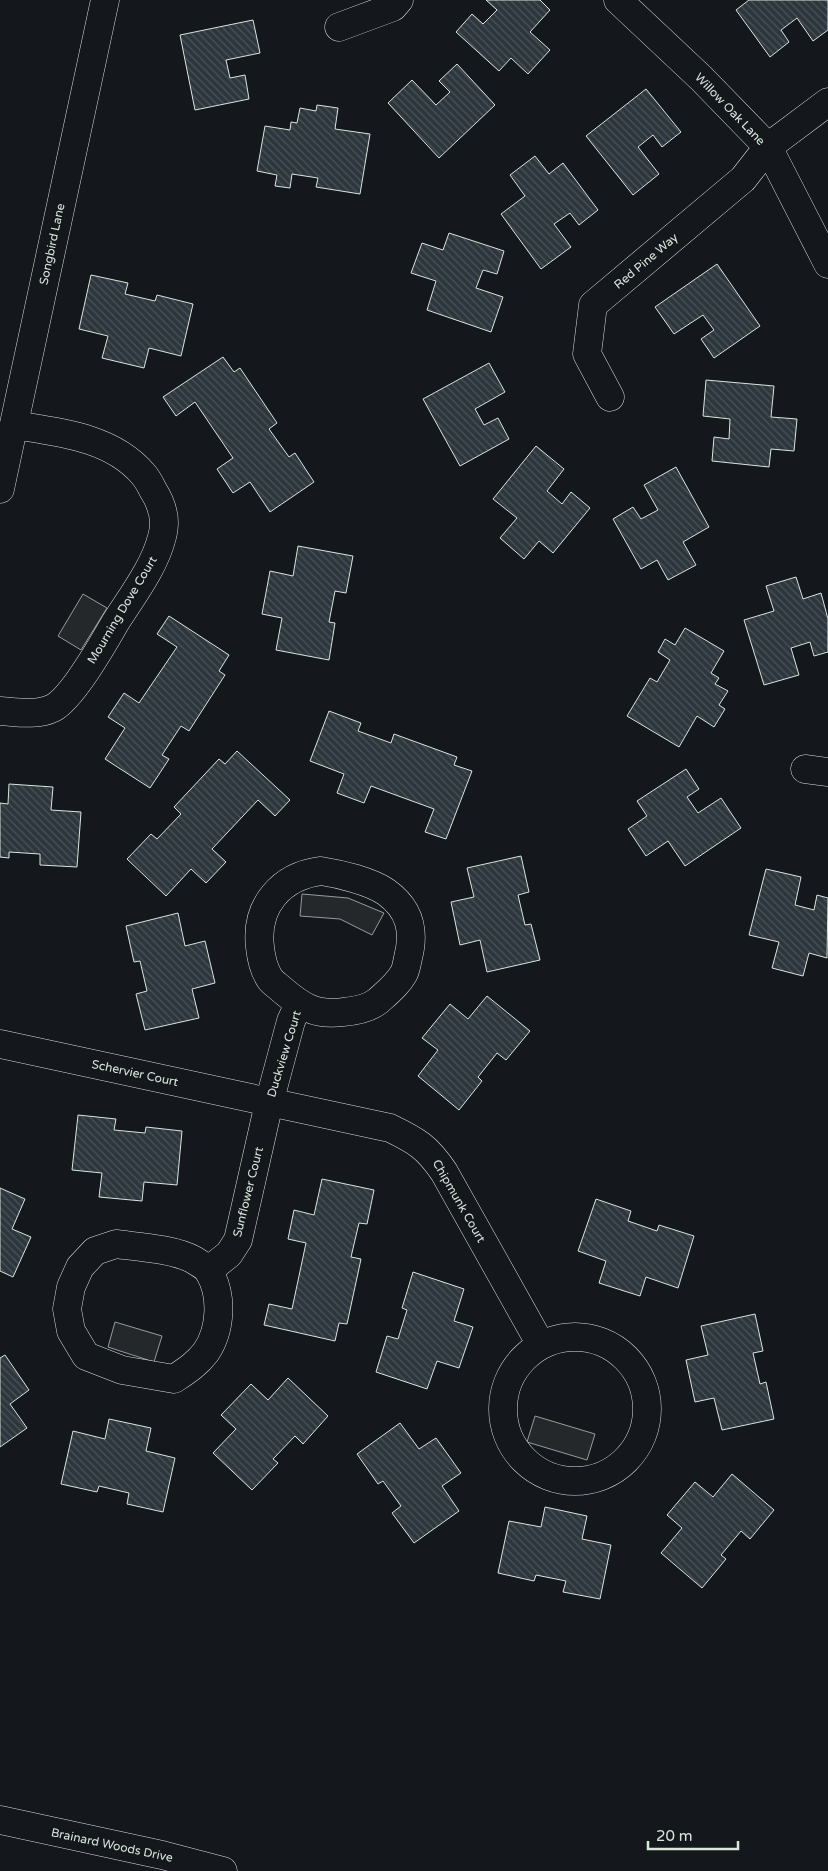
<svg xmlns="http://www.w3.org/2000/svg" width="828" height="1871" viewBox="0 0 828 1871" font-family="'Varela Round',sans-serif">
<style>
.parking{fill:#24282b;stroke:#939e99}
.building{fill:url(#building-back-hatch);stroke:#d8e6dc}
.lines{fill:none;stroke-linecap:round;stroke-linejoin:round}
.street-casing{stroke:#d8e6dc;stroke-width:29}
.street{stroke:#14181c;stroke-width:28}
.labels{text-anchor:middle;stroke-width:4;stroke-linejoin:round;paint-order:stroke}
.street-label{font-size:12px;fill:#d8e6dc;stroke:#14181c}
</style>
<defs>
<pattern id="building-back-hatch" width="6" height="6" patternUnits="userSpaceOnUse" patternTransform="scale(1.25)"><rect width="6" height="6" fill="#2c363c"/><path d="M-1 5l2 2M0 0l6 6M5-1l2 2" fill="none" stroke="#4a5358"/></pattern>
</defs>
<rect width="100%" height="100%" fill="#14181c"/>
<path class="parking" d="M83,594L107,608L81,650L58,636Z
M302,894L348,898L384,913L372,935L340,919L300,916Z
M115,1322L162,1336L154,1362L108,1347Z
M535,1416L595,1434L587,1460L527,1442Z"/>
<path class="building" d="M486,0H540L550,10L530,32L550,50L528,74L511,58L499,71L456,32L472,14L483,24L497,10Z
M749,0H828V30L813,41L797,18L781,30L789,42L770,57L736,10Z
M253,20L260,53L226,60L230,78L245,75L249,99L195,110L180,35Z
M457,64L495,105L439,158L388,103L412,80L436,105L450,92L439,81Z
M646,89L681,132L662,147L653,135L638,147L659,174L633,195L586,136Z
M317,105L338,108L335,129L370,134L360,194L316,187L318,178L292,174L290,188L275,186L277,175L257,171L265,126L290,130L291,122L297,123L300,108L316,111Z
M535,156L549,174L563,163L598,210L579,225L570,213L554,224L571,247L541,269L501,214L525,196L510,175Z
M449,233L504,251L497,274L483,270L476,288L503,297L491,332L427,310L436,281L411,273L422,243L443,250Z
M717,264L760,326L714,358L701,339L714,330L703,315L674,334L655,307Z
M91,275L128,283L125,294L155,301L157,295L193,304L181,356L149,348L144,368L102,358L108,336L79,329Z
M223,357L234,372L240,368L277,423L269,429L289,457L295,453L314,482L270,512L250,482L233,493L217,469L233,458L195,402L176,416L163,397Z
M489,363L505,392L475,409L484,425L498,418L509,439L460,466L423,399Z
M706,380L774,386L771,417L797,419L794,451L771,449L769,467L712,461L714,437L729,439L730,419L703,416Z
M536,446L564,469L547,491L562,504L571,492L590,508L553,553L539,541L524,559L500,538L517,518L493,499Z
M676,467L709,527L683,542L696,565L668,580L657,560L641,569L613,519L633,507L641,519L658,510L644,485Z
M298,546L353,556L346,593L335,591L329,622L335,623L329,660L276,650L282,618L262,614L270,571L293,576Z
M796,577L803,599L821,593L828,619V652L814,656L810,642L791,648L799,675L764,685L744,620L774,611L766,586Z
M169,616L229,655L219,671L225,675L189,731L181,726L162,755L169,759L150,788L105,759L125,728L108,717L124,693L139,703L177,647L157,634Z
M685,628L724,651L711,673L719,678L715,684L728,691L719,705L725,709L714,727L697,716L679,747L627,716L650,678L657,682L670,660L658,652L665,639L675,645Z
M329,711L361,723L358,731L391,743L394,734L457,757L454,765L472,771L446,839L425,832L434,809L371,786L364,803L337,793L344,774L310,761Z
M237,751L290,800L275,816L258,800L212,849L226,862L206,883L191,869L166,896L127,859L151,834L157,839L181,814L174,807L219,759L225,764Z
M686,769L699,789L687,797L698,813L721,798L741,828L685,866L668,841L646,856L628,829L647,816L637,801Z
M9,784L53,787L51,810L81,812L77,867L40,865V854L9,852V858L0,857V803L8,804Z
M521,856L529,892L518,895L525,925L531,924L540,960L487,972L480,940L460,945L451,902L474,897L467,868Z
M766,869L801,877L795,905L814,910L817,895L828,898L827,958L809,953L803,976L772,968L779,942L749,935Z
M178,913L185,946L205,941L215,983L192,989L199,1018L145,1030L136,994L147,991L140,961L134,962L126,926Z
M487,996L530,1031L506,1060L497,1053L478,1077L482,1081L459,1110L418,1076L438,1050L422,1038L450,1004L468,1019Z
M78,1115L116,1119L114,1130L145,1133L146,1127L182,1131L177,1185L144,1182L142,1201L99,1197L102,1173L72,1170Z
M322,1179L374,1190L367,1224L359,1223L351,1257L361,1259L347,1324L339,1323L335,1341L264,1325L269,1304L292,1309L306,1243L288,1239L294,1210L314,1215Z
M0,1188L25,1199L12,1229L31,1237L13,1277L0,1271Z
M596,1199L631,1211L628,1221L657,1231L659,1225L694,1236L678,1288L646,1277L640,1296L599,1283L606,1261L578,1251Z
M413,1272L464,1289L454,1321L473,1327L459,1368L437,1361L427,1389L376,1372L387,1336L398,1339L407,1310L402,1308Z
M755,1314L763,1351L753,1353L760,1384L766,1382L774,1419L722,1430L714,1398L695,1402L686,1360L708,1355L701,1326Z
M5,1355L29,1390L10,1404L27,1428L0,1447V1358Z
M288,1378L328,1416L303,1444L295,1436L273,1459L278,1463L252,1490L213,1453L236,1429L221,1415L251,1384L268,1400Z
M109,1419L151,1428L146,1451L175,1458L163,1512L127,1504L129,1493L99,1486L97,1492L61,1484L73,1431L105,1439Z
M400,1423L419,1449L436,1438L461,1473L442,1486L459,1511L414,1543L392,1513L401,1506L383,1481L378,1484L357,1454Z
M732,1474L774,1510L750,1539L741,1531L721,1555L726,1559L702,1588L661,1553L682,1528L667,1515L695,1482L713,1497Z
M545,1507L587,1516L582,1539L611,1545L600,1599L563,1592L566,1581L536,1575L534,1581L498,1573L509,1521L541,1527Z"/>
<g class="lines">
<g class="street-casing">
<path id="street" d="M618,0L701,78L768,147L828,264
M339,27L393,7L399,0
M610,397L587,354L593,305L743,179L768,147L828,102
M0,489L105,0
M0,711C16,712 37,716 53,708C72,698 103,644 115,623C132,596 154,568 162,537C167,520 162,504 153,490C150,484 147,478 143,474C112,437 58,432 14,425
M805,769L828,772
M321,871C340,874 370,881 386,892C410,909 415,931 408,958C407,963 406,969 404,973C398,984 388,992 378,1001C368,1009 355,1011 343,1012C315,1016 301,1006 281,989C278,986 273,983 270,979C264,970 261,957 260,947C255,906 281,876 321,871Z
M0,1044L390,1128C417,1141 427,1147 444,1172L541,1345
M116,1244C139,1247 174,1249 194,1260C199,1263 207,1268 209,1272C223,1295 221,1330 206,1352C197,1364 186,1371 174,1379L122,1370L86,1356L71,1331L67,1309L71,1287L80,1267L95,1251Z
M209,1270L229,1254L238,1240L269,1103L291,1021L299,1004
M503 1409a72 72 0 1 1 144 0a72 72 0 1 1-144 0Z
M0,1820L162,1855L223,1871"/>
</g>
<use href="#street" class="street"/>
</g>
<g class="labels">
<g class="street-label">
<text transform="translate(730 109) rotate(46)" y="4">Willow Oak Lane</text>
<text transform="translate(52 244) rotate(-78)" y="4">Songbird Lane</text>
<text transform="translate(646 261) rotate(-40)" y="4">Red Pine Way</text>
<text transform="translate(122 610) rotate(-59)" y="4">Mourning Dove Court</text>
<text transform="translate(284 1054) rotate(-73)" y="4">Duckview Court</text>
<text transform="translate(135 1073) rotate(12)" y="4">Schervier Court</text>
<text transform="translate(248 1192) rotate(-76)" y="4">Sunflower Court</text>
<text transform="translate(459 1201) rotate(60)" y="4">Chipmunk Court</text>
<text transform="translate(112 1845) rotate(12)" y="4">Brainard Woods Drive</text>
</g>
</g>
<path d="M648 1841v8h90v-8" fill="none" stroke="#d8e6dc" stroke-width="2.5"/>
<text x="656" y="1841" font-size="15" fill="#d8e6dc" stroke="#14181c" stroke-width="4" paint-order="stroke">20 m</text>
</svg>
